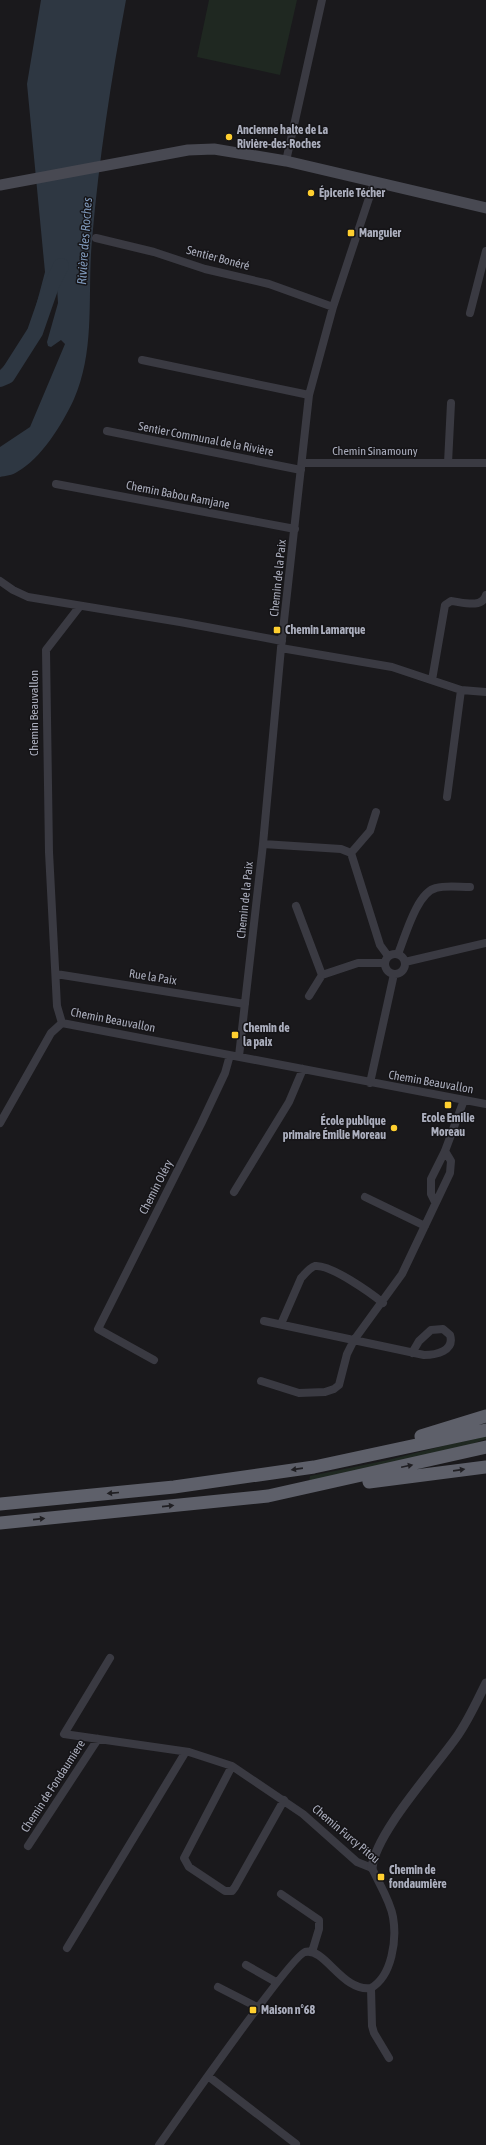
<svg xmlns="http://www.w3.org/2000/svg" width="486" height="2145" viewBox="0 0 486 2145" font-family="'Asap Condensed',sans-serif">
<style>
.green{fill:#1f2821}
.water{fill:#2e3742}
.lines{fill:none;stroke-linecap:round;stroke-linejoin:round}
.river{stroke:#2e3742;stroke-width:16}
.minor{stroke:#3a3a42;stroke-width:8}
.tertiary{stroke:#3a3a42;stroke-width:9}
.secondary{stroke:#484952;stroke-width:11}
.trunk{stroke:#5e606a;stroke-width:13}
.oneway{fill:#201f23}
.poi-dot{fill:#ffcf2f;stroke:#151417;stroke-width:1.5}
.labels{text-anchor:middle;stroke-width:3;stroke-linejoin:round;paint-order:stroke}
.poi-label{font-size:12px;font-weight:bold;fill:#abaebd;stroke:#151417;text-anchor:start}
.street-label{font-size:12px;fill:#abaebd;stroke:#151417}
.water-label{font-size:13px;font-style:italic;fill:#7f99bb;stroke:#151417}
</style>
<rect width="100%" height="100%" fill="#1a191c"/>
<path class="green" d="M209,0H297L280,75L197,57Z
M486,1435V1439L469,1445L309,1482L310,1476L388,1460Z"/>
<path class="water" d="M41,0H126C111,80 99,159 92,240C87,293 96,349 74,399C63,423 41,459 17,472C13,475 5,476 0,477V447L30,427L65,344L61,340L51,347L48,346L47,342L58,303L57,287L51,286C45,292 44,303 42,312C36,335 22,367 0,379V370L14,356L32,321L45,272L27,84Z"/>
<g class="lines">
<path class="river" d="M0,379L7,376L35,332L51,286L61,266"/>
<path class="minor" d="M286,161L322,0
M96,238L154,252L205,269L269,284L333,307
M470,313L486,251
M142,360L309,395
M107,431L301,470
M302,463H486
M448,463L451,403
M56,484L295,529
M0,581L13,590L28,597L180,622L282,641
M281,648L392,667L461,690L486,692
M432,680L445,605L451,601C462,602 482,609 486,595
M447,797L461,690
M263,844L341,849L351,853L370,831L376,812
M351,853L380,945L388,956
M296,906L322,975
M398,954C405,937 417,892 436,888C446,885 459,887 470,887
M385 964a10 10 0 1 1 20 0a10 10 0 1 1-20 0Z
M405,962L486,943
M56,974L245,1004
M309,996L322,975L358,963H385
M62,1023L486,1104
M62,1023L57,1006L49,852L46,650L80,606
M239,1056L263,844L281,648L309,395L333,307L374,183
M370,1083L394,974
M0,1123L51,1033L62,1023
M234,1192L289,1102L303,1069
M365,1197L425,1226
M435,1202L431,1194V1179L445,1151L464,1100
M264,1321L424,1355C436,1355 455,1351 450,1335L443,1329L431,1330L419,1341L412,1353
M281,1324L301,1278C305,1274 309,1268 315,1266C330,1264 371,1293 383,1303
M154,1360L98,1329L201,1124L225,1073L230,1055
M261,1381L299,1393L325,1392L334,1389L339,1385L347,1354L354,1340L402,1274L450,1173L451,1161L445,1151
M110,1658L64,1734L189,1752L232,1766L303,1814L357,1862L372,1868C379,1884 390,1900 393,1917C397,1940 392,1976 371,1988C342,1992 325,1947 305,1952C291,1956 176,2121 159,2145
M232,1766L184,1858L189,1867L225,1891H232L235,1887L284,1800
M28,1846L98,1739
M281,1894L319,1920V1929L312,1952
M67,1948L185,1753
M246,1965L276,1982
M218,1987L259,2008
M371,1988L372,2026L374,2033L389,2058
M208,2076L296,2144"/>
<path class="tertiary" d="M372,1868C375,1833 436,1767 458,1735C469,1719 477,1701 486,1683"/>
<path class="secondary" d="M0,185L188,150L214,149L286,161L486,208"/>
<path class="trunk" d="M421,1436L486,1416
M369,1482L486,1467
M0,1504L174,1487L314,1467L486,1430
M0,1523L268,1496L486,1447"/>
</g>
<defs><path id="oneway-solid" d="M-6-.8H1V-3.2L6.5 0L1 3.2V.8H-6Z"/></defs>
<g class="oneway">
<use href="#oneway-solid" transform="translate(407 1466) rotate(-12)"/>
<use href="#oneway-solid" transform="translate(297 1469) rotate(172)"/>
<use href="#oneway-solid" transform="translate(459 1470) rotate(-8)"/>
<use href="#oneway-solid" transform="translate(113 1493) rotate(175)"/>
<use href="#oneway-solid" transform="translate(168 1506) rotate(-6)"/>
<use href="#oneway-solid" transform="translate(39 1519) rotate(-6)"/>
</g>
<g class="poi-dot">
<circle cx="229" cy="137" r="4"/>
<circle cx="311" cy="193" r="4"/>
<rect x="347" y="229" width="8" height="8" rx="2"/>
<rect x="273" y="626" width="8" height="8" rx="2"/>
<rect x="231" y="1031" width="8" height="8" rx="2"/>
<rect x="444" y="1101" width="8" height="8" rx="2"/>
<circle cx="394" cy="1128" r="4"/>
<rect x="377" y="1873" width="8" height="8" rx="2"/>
<rect x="249" y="2006" width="8" height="8" rx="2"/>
</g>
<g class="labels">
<g class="poi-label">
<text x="237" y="134">Ancienne halte de La<tspan x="237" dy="14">Rivière-des-Roches</tspan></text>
<text x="319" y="197">Épicerie Técher</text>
<text x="359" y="237">Manguier</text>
<text x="285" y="634">Chemin Lamarque</text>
<text x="243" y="1032">Chemin de<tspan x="243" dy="14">la paix</tspan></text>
<text x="448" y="1122" text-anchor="middle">Ecole Emilie<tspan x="448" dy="14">Moreau</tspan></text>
<text x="386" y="1125" text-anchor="end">École publique<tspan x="386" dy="14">primaire Émilie Moreau</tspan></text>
<text x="389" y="1874">Chemin de<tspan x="389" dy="14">fondaumière</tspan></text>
<text x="261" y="2014">Maison n°68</text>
</g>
<g class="street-label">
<text transform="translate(218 258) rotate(15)" y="4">Sentier Bonéré</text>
<text transform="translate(206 439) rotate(11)" y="4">Sentier Communal de la Rivière</text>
<text x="375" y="455">Chemin Sinamouny</text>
<text transform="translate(178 495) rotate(11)" y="4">Chemin Babou Ramjane</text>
<text transform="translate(278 578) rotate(-84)" y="4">Chemin de la Paix</text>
<text transform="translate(34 713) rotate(-90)" y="4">Chemin Beauvallon</text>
<text transform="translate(245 900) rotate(-84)" y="4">Chemin de la Paix</text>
<text transform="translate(153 977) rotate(9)" y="4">Rue la Paix</text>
<text transform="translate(113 1020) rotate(11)" y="4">Chemin Beauvallon</text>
<text transform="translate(431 1082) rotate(10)" y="4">Chemin Beauvallon</text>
<text transform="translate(156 1187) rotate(-63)" y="4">Chemin Oléry</text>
<text transform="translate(53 1786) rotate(-57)" y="4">Chemin de Fondaumiere</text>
<text transform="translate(346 1834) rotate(40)" y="4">Chemin Furcy Pitou</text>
</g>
<g class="water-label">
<text transform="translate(84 241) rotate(-86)" y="5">Rivière des Roches</text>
</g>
</g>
</svg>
